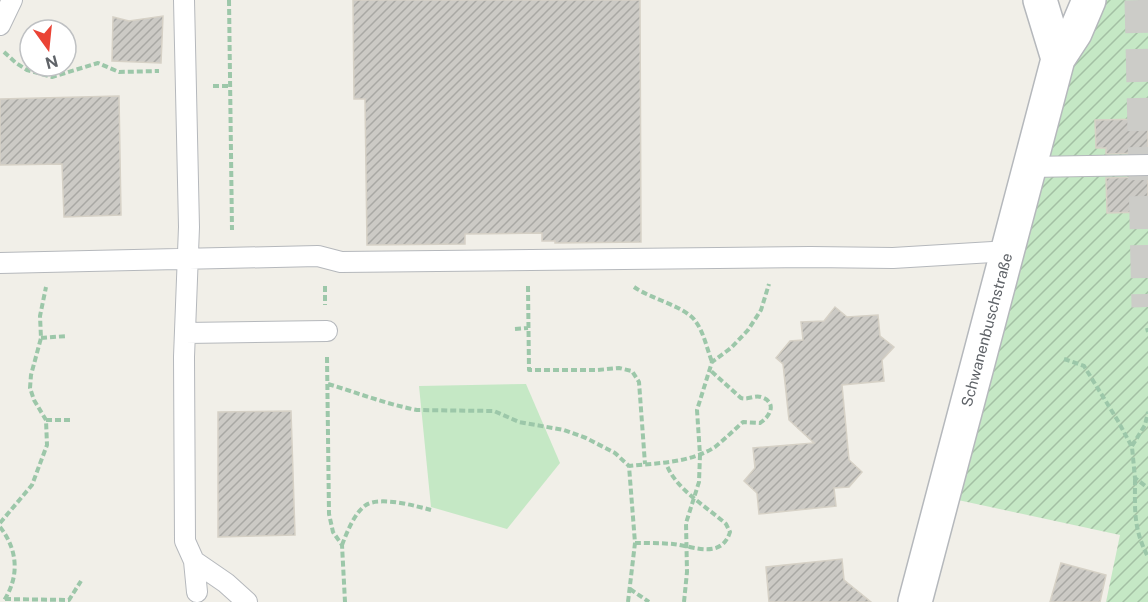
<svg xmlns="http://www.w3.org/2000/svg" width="1148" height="602" viewBox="0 0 1148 602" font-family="'Public Sans',sans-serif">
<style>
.park{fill:#c5e8c5}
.garden{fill:url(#garden-furrows)}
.building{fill:url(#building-hatch);stroke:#d6d1c6;stroke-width:1.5}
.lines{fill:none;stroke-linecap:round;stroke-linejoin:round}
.highway-tunnel{stroke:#ccccc8;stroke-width:33;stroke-dasharray:33 16;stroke-linecap:butt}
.lane-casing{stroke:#b5b8bc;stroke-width:22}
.street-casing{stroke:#b5b8bc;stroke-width:36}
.path{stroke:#9cc7a9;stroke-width:4;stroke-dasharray:6 3;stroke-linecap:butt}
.lane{stroke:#fff;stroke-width:20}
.street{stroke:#fff;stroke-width:33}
.labels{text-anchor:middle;stroke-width:4.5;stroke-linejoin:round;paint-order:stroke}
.street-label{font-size:15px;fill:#5f6368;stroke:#fff}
</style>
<defs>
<pattern id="garden-furrows" width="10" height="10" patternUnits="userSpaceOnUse" patternTransform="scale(1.5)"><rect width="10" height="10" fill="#c5e8c5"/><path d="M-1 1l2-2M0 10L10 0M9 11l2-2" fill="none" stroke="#a3c0a4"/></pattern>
<pattern id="building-hatch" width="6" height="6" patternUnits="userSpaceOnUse" patternTransform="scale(1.5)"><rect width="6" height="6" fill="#cccac5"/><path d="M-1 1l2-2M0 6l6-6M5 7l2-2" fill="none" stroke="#a9a8a4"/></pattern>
</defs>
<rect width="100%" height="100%" fill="#f1efe8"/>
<path class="park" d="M526,384L560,463L507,529L431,507L419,386Z"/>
<path class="garden" d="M1084,0H1148V602H1106L1120,535L944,497Z"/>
<path class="building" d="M353,0H640L641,242L555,243V241H542V233L465,234V244L367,245L365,99H354Z
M163,16L161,63L112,61L113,17L129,21Z
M119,96L121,215L64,217L62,164L0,165V99Z
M1148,119V153L1106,154V148H1096L1095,120Z
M1148,177V212L1107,213L1106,178Z
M835,307L847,317L878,315L880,336L894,347L882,360L884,381L842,385L849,460L862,472L849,487L834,488L836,506L759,514L757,493L744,481L755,468L753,448L814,443L789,420L783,364L776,358L790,341L803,340L801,322L824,321Z
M291,411L295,535L218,537V412Z
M842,559L844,580L871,602H769L766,567Z
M1061,563L1106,575L1100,602H1050Z"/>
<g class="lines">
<path class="highway-tunnel" d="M1141,0L1148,307"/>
<g class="lane-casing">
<path id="lane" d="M184,0L189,227L184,357L185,541L194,561L226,583L247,602
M0,25L12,0
M1029,167L1148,165
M0,263L318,256L341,262L810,257L893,258L1009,251
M185,333L327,331
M194,561L197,592"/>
</g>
<g class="street-casing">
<path id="street" d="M1040,0L1058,59
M915,602L1058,59L1075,33L1089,0"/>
</g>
<path class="path" d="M229,0L232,230
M4,52L16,63L27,70L52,77L98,63L119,72L159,71
M213,86H229
M325,286V305
M528,286L529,370H597L619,368L632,371L639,382L645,464
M634,287C651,299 687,307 696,322C704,333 707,349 712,362
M1147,328L1148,332
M515,329L528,328
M41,338L67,336
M327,357L329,514L333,532L342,545L345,602
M1064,359L1084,366L1118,421L1132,447L1135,478L1148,488
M328,384C358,393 386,404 417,410L494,411L519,422L564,430L586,438L615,453L629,466
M46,420H70
M1132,446L1145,425L1148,412
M1135,479C1135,510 1133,528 1148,557
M0,523L32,485L47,445L46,420L34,400L30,388L31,375L41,338L40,316L46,287
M0,527C18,550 20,577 3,602
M635,543C647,543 660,543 673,544C693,546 721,560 730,532L726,524C706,506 675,489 666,463
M342,545C347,532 355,512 366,505C380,496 416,506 431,510
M630,589L649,602
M5,599L69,600L81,581
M628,602L635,543L629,466C657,463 690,463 715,447C725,439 734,430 743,422L760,423C771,416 777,402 761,397C754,395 748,400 741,398L710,370
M684,602L687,572L686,523L699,482L700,455L697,410L712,362L731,348L748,330L761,310L769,284"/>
<use href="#lane" class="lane"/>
<use href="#street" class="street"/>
</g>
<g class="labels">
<g class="street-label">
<text transform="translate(987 330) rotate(-75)" y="5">Schwanenbuschstraße</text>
</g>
</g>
<g transform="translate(48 48) rotate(165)"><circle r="28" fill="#ffffff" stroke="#bfc1c3" stroke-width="1.5"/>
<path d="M0-4.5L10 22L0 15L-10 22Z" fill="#ea4335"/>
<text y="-9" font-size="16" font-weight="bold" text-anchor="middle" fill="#5f6368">N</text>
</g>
</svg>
